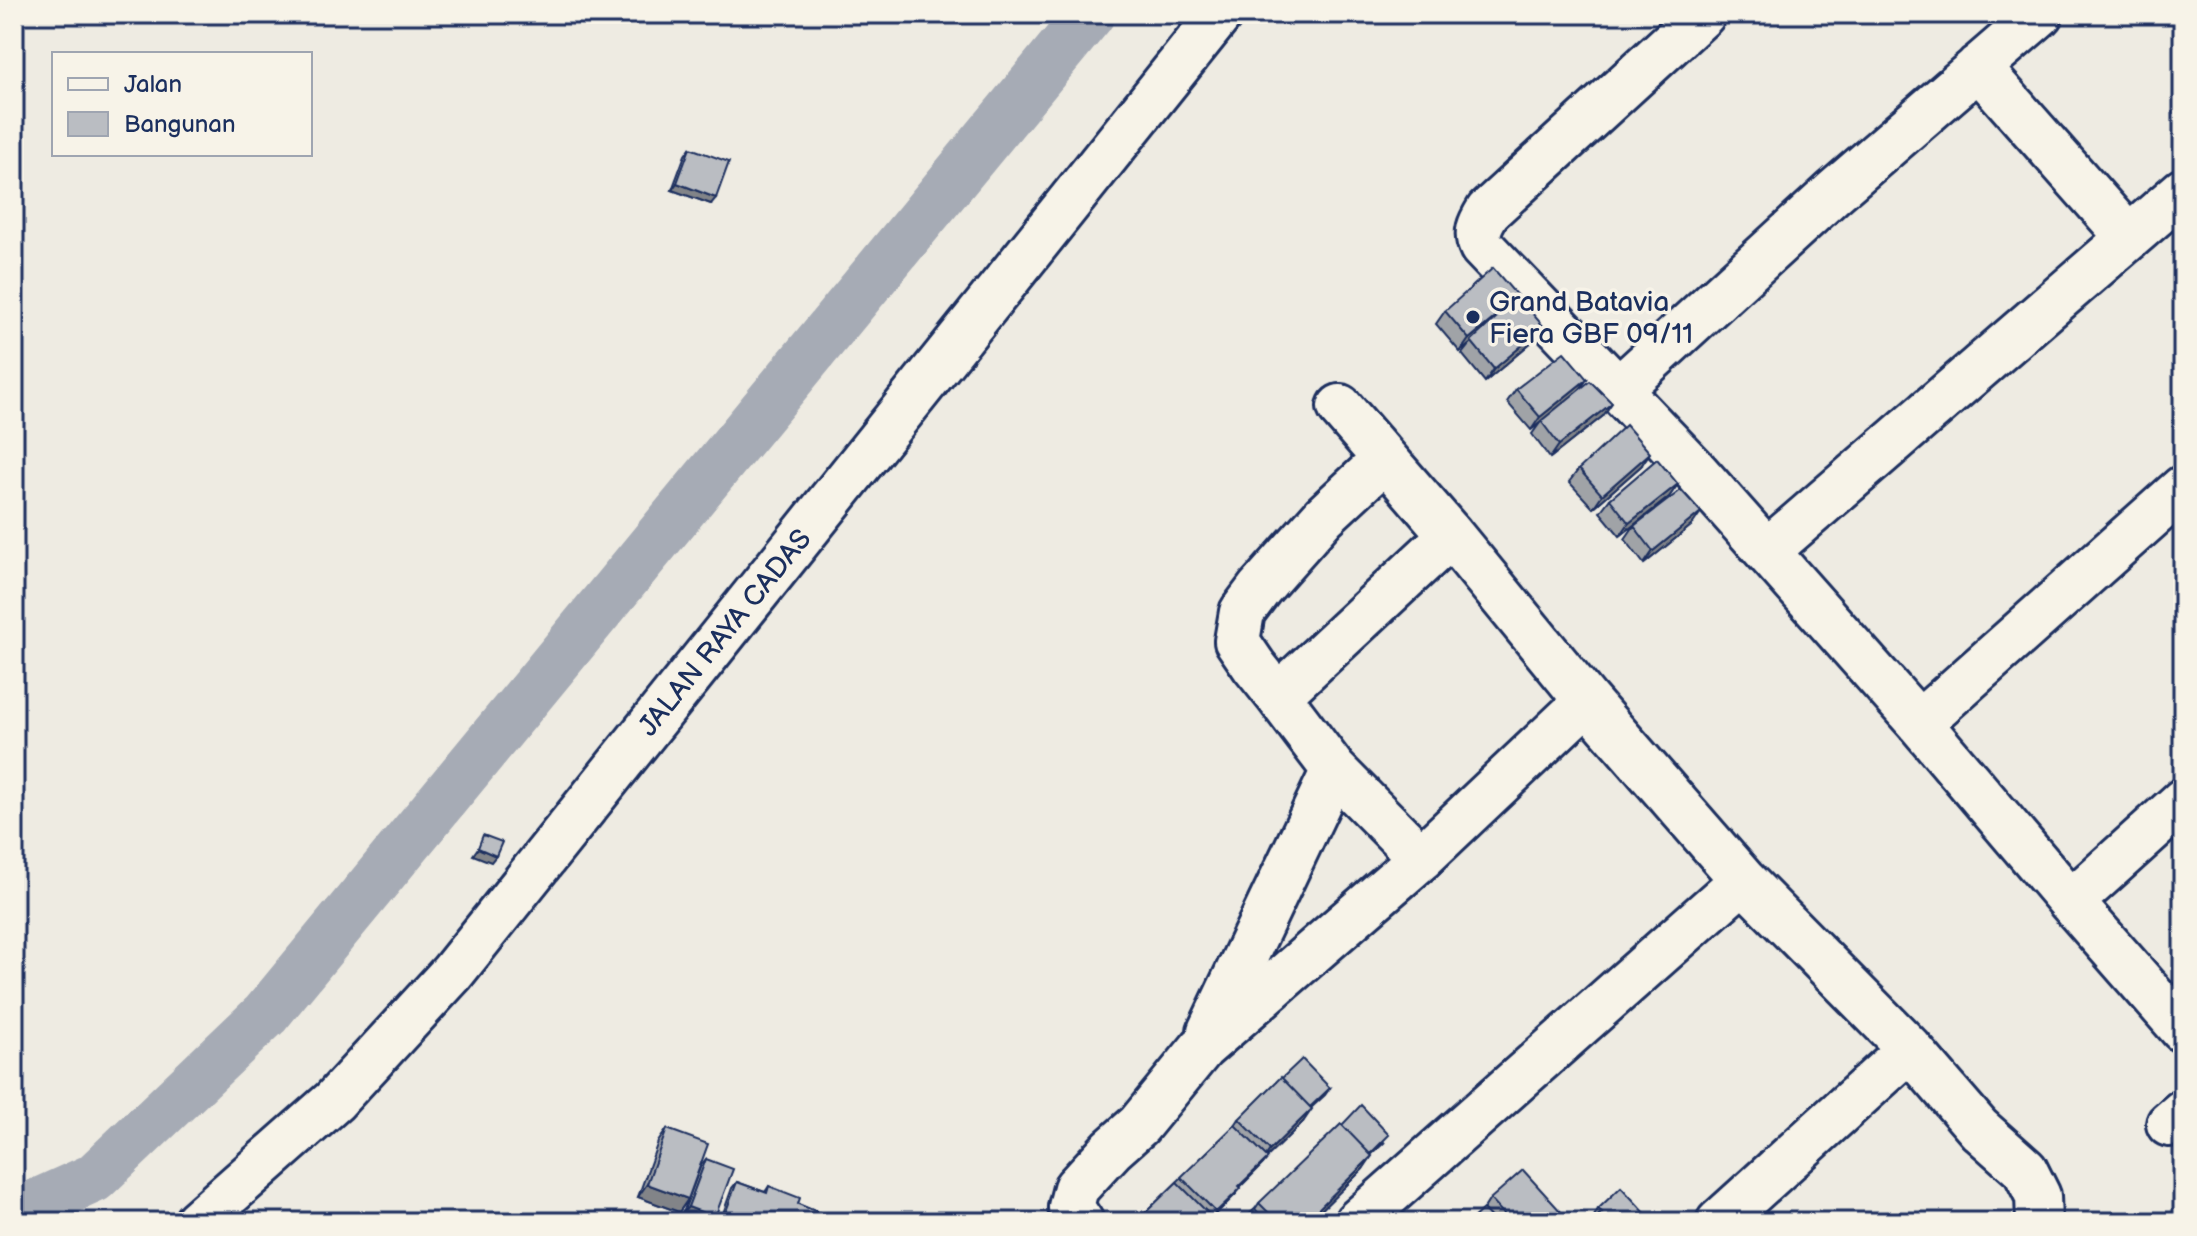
<svg xmlns="http://www.w3.org/2000/svg" width="2197" height="1236" viewBox="0 0 2197 1236" font-family="'Balsamiq Sans',sans-serif">
<style>
.lines{fill:none;stroke-linecap:round;stroke-linejoin:round}
.canal{stroke:#a6abb5;stroke-width:50}
.street-casing{stroke:#1b2f5e;stroke-width:50}
.secondary-casing{stroke:#1b2f5e;stroke-width:50}
.street{stroke:#f7f3e8;stroke-width:44}
.secondary{stroke:#f7f3e8;stroke-width:44}
.wall{fill:#a0a3a7;stroke:#1b2f5e;stroke-width:2}
.shaded-wall{fill:#828488;stroke:#1b2f5e;stroke-width:2}
.building{fill:#babdc2;stroke:#1b2f5e;stroke-width:2}
.poi-dot{fill:#1b2f5e;stroke:#f7f3e8;stroke-width:3}
.labels{text-anchor:middle;stroke-width:7;stroke-linejoin:round;paint-order:stroke}
.poi-label{font-size:28px;fill:#1b2f5e;stroke:#f7f3e8;text-anchor:start}
.street-label{font-size:28px;fill:#1b2f5e;stroke:#f7f3e8}
</style>
<rect width="100%" height="100%" fill="#eeebe2"/>
<filter id="ink" filterUnits="userSpaceOnUse"><feTurbulence type="fractalNoise" baseFrequency=".0125" numOctaves="2"/><feDisplacementMap in="SourceGraphic" scale="16" xChannelSelector="R" yChannelSelector="G"/><feConvolveMatrix kernelMatrix="1 2 1 2 8 2 1 2 1" color-interpolation-filters="sRGB"/></filter>
<g filter="url(#ink)">
<g class="lines">
<path class="canal" d="M14,1214L94,1178L266,1014L1090,14"/>
<g class="street-casing">
<path id="street" d="M1703,14L1488,211C1480,224 1475,233 1482,247L1692,467L1919,723L2071,902L2183,801
M1978,67L2129,238
M1619,389L1833,193L2040,14
M1340,407L1451,535L1587,701L1743,880L1910,1049L1979,1129L2025,1170L2038,1196L2039,1222
M1767,551L2183,191
M1278,696L1254,666L1237,641L1242,612L1260,588L1324,516L1368,475L1386,462
M1919,723L2183,488
M1421,858L1334,770L1278,696L1451,535
M2071,902L2183,1030
M1210,1031L1334,770
M2169,1124L2183,1112
M1081,1222L1071,1207L1076,1188L1112,1149L1139,1125L1202,1048L1421,858L1587,701
M1357,1222L1743,880
M1719,1222L1910,1049"/>
</g>
<g class="secondary-casing">
<path id="secondary" d="M197,1222L334,1101L452,973L1220,14"/>
</g>
<use href="#street" class="street"/>
<use href="#secondary" class="secondary"/>
</g>
<path class="wall" d="M690,148L711,204L672,190L685,155Z
M1445,311L1534,340L1485,382L1462,354L1470,344L1460,352L1436,324Z
M1587,379L1580,389L1603,416L1550,458L1532,434L1540,423L1531,430L1507,402L1516,389Z
M1641,466L1593,508L1569,482L1579,469Z
M1678,484L1669,497L1620,536L1600,512L1610,499Z
M1692,525L1644,564L1625,539L1634,526Z
M1330,1088L1325,1095L1311,1108L1303,1122L1267,1157L1263,1164L1240,1187L1236,1194L1211,1219L1210,1218L1207,1222H1139L1143,1215L1235,1125L1239,1119Z
M667,1129L688,1199L679,1212L638,1197L658,1142Z
M1385,1142L1371,1155L1363,1169L1309,1222H1241L1255,1209L1259,1203Z
M706,1159L715,1217L712,1222H707L683,1213L701,1165Z
M737,1182L765,1192L769,1186L798,1204L826,1216L828,1213L851,1222H720L732,1188Z
M1490,1199L1556,1222H1469L1483,1210Z
M1598,1209L1647,1215L1642,1222L1596,1218L1594,1216Z"/>
<path class="shaded-wall" d="M677,183L716,198L711,204L672,190Z
M1511,304L1470,344L1460,352L1469,339Z
M1544,327L1534,340L1485,382L1494,369Z
M1587,379L1578,392L1531,430L1540,417Z
M1612,403L1603,416L1550,458L1559,445Z
M1650,453L1641,466L1593,508L1602,495Z
M1678,484L1669,497L1620,536L1629,523Z
M1701,512L1692,525L1644,564L1653,551Z
M478,848L496,856L491,862L473,855Z
M1312,1109L1303,1122L1261,1163L1270,1150Z
M1372,1156L1363,1169L1309,1222H1305Z
M1268,1158L1263,1164L1234,1193L1239,1186Z
M647,1184L688,1199L679,1212L638,1197Z
M1241,1188L1236,1194L1211,1219L1216,1212Z
M688,1207L715,1217L712,1222H707L683,1213Z"/>
<path class="building" d="M690,148L729,162L716,198L677,183Z
M1493,268L1544,327L1494,369L1471,341L1511,304L1469,339L1445,311Z
M1564,352L1587,379L1540,417L1516,389Z
M1590,381L1612,403L1559,445L1541,421Z
M1626,425L1650,453L1602,495L1579,469Z
M1657,459L1678,484L1629,523L1610,499Z
M1681,490L1701,512L1653,551L1634,526Z
M483,835L502,842L496,856L478,848Z
M1302,1059L1330,1088L1310,1107L1282,1078Z
M1281,1077L1312,1109L1270,1150L1239,1119Z
M1361,1105L1389,1135L1370,1154L1342,1125Z
M1341,1124L1372,1156L1305,1222H1278L1259,1203Z
M1235,1125L1268,1158L1239,1186L1241,1188L1216,1212L1181,1177Z
M667,1129L708,1144L688,1199L647,1184Z
M706,1159L733,1169L715,1217L688,1207Z
M1523,1170L1562,1213L1552,1222H1511L1490,1199Z
M737,1182L767,1193L769,1186L800,1198L798,1204L827,1216L828,1213L851,1222H722Z
M1177,1182L1211,1216L1205,1222H1150L1143,1215Z
M1621,1187L1647,1215L1640,1222H1591L1602,1212L1598,1209Z
M1255,1209L1267,1222H1241Z
M1483,1209L1495,1222H1469Z"/>
</g>
<circle class="poi-dot" cx="1473" cy="317" r="8"/>
<g class="labels">
<g class="poi-label">
<text x="1489" y="311">Grand Batavia<tspan x="1489" dy="32">Fiera GBF 09/11</tspan></text>
</g>
<g class="street-label">
<text transform="translate(724 632) rotate(-51)" y="10">JALAN RAYA CADAS</text>
</g>
</g>
<rect width="2197" height="1236" fill="none" stroke="#f7f3e8" stroke-width="48"/>
<rect x="24" y="24" width="2149" height="1188" fill="none" stroke="#1b2f5e" stroke-width="3" filter="url(#ink)"/>
<rect x="52" y="52" width="260" height="104" fill="#f7f3e8" stroke="#9fa5b1" stroke-width="2"/>
<rect x="68" y="78" width="40" height="12" fill="#f7f3e8" stroke="#9fa5b1" stroke-width="2"/>
<text x="124" y="92" font-size="24" fill="#1b2f5e">Jalan</text>
<rect x="68" y="112" width="40" height="24" fill="#babdc2" stroke="#9fa5b1" stroke-width="2"/>
<text x="124" y="132" font-size="24" fill="#1b2f5e">Bangunan</text>
</svg>
